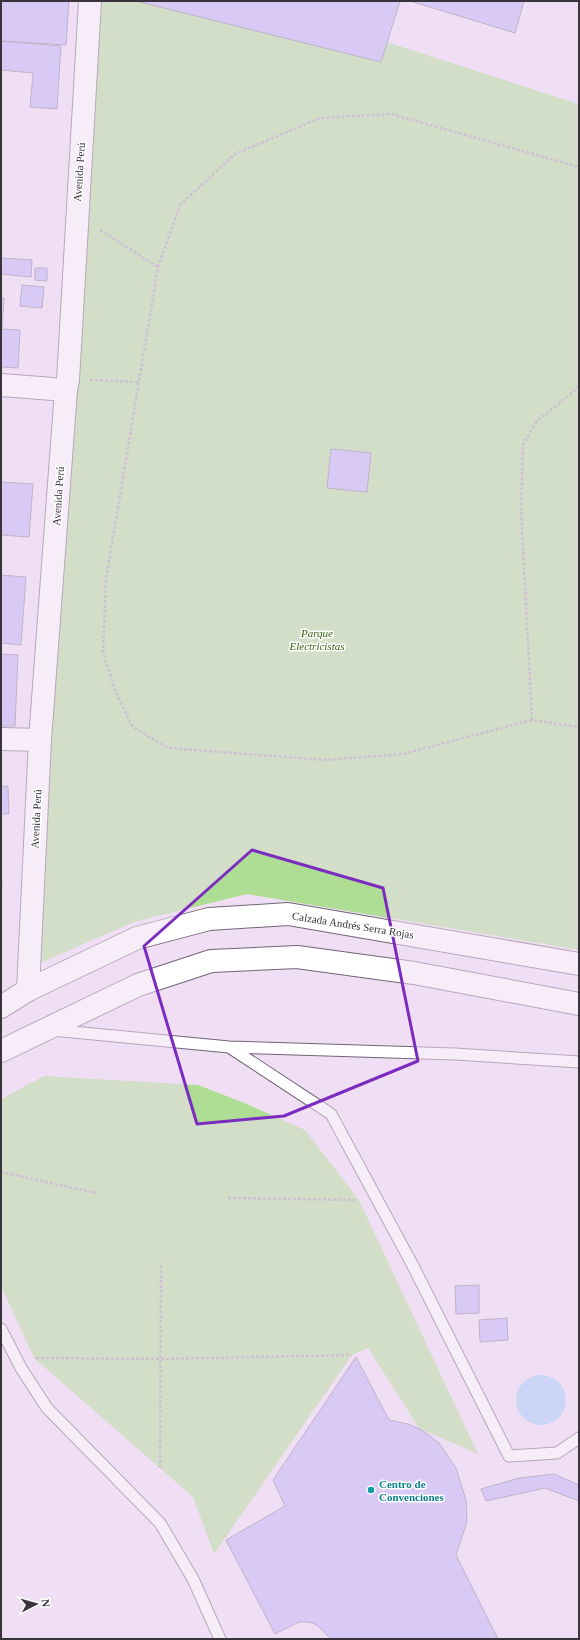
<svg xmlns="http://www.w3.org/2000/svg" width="580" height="1640" viewBox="0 0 580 1640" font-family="Georgia,serif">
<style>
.green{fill:#adde93}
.water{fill:#a1c9f5}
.building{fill:#bbb0f7;stroke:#817e93}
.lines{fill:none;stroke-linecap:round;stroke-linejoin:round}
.service-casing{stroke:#726475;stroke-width:13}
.minor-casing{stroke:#726475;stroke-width:24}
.secondary-casing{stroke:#726475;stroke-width:24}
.path{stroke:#a89cac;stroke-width:2.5;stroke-dasharray:3 2;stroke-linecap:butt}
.service{stroke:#fff;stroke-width:11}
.minor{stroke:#fff;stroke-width:22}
.secondary{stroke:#fff;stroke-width:22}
.marked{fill:none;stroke:#7b2cbf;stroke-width:3;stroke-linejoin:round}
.culture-dot{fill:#0f9aa8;stroke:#fff;stroke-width:1.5}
.labels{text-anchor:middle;stroke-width:3;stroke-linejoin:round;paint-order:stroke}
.street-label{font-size:11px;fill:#39333b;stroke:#fff}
.park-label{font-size:11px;font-style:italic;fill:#35650f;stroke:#fff}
.culture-label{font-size:11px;font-weight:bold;fill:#0d838f;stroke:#fff;text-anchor:start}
</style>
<rect width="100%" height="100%" fill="#f0dff4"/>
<path class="green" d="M90,1H259L579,104V950L247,894L134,922L38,964Z
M44,1076L198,1085L242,1102L305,1130L359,1200L478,1454L419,1428L368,1348L352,1355L214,1554L193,1497L34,1358L1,1286V1099Z"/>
<path class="water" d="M516 1400a25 25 0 1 1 50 0a25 25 0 1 1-50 0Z"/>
<path class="building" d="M1,1H69L66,45L1,41Z
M136,1H400L381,62Z
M410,1H524L515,33Z
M1,41L61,46L57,109L30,107L33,73L1,70Z
M1,258L32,260L31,277L1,274Z
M35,268H47V281L35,280Z
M22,285L44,287L42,308L20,306Z
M1,298H4L2,329L20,330L18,368L1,367Z
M331,449L371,453L367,492L327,488Z
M1,482L33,484L29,537L1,535Z
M1,575L26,577L21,645L1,643Z
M1,654L18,655L15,726H1Z
M8,786L9,814H1V787Z
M1,851L2,890H1Z
M479,1285V1313L456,1314L455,1286Z
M507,1318L508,1340L480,1342L479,1320Z
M356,1357L389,1420L408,1424L422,1430L439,1443L456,1468L466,1500L467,1522L456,1555L498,1639H331L317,1625L309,1622H299L275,1634L226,1540L285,1506L273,1480Z
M554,1474L579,1485V1501L545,1488L486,1501L481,1489L519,1478Z"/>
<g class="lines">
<g class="service-casing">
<path id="service" d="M52,1030L229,1047L455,1054L579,1062
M229,1047L331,1114L412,1264L509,1456L557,1453L579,1438
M1,1329L21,1368L47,1408L160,1523L193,1579L220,1639"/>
</g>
<g class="minor-casing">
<path id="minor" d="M1,385L66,390
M1,739L40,740
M28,990L40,740L66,390L68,380L90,1"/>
</g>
<g class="secondary-casing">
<path id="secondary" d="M1,1007L28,990L137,938L209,919L288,914L579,964
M1,1051L138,985L211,961L297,957L414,973L579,1004"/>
</g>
<path class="path" d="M100,230L158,267
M90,380L139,382
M579,386L573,392L537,421L523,444L521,509L532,720L579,727
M532,720L403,754L325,760L168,748L133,727L116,693L103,652L106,579L158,267L180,205L235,154L320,118L391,114L579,167
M1,1172L96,1193
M228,1198L357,1200
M36,1358L160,1359L352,1355
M160,1468L161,1262"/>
<use href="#service" class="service"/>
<use href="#minor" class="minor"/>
<use href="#secondary" class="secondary"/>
</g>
<path d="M0 0H580V1640H0ZM252,850L383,888L418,1061L284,1116L197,1124L144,946Z" fill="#f0dff4" fill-opacity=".55" fill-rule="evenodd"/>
<path class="marked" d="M252,850L383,888L418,1061L284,1116L197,1124L144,946Z"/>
<circle class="culture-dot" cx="371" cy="1490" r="4"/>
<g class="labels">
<g class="street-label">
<text transform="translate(79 172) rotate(-86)" y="4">Avenida Perú</text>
<text transform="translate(58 496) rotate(-86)" y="4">Avenida Perú</text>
<text transform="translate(36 819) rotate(-87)" y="4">Avenida Perú</text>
<text transform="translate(353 925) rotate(9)" y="4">Calzada Andrés Serra Rojas</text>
</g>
<g class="park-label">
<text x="317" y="637">Parque<tspan x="317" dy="13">Electricistas</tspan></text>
</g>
<g class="culture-label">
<text x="379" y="1488">Centro de<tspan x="379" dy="13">Convenciones</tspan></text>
</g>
</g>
<rect width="580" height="1640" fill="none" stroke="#39333b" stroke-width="4"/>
<g transform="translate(36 1604) rotate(84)" stroke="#ffffff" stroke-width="3" paint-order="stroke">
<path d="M0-3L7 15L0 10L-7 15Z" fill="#39333b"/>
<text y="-6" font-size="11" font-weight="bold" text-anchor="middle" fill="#39333b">N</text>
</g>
</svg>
